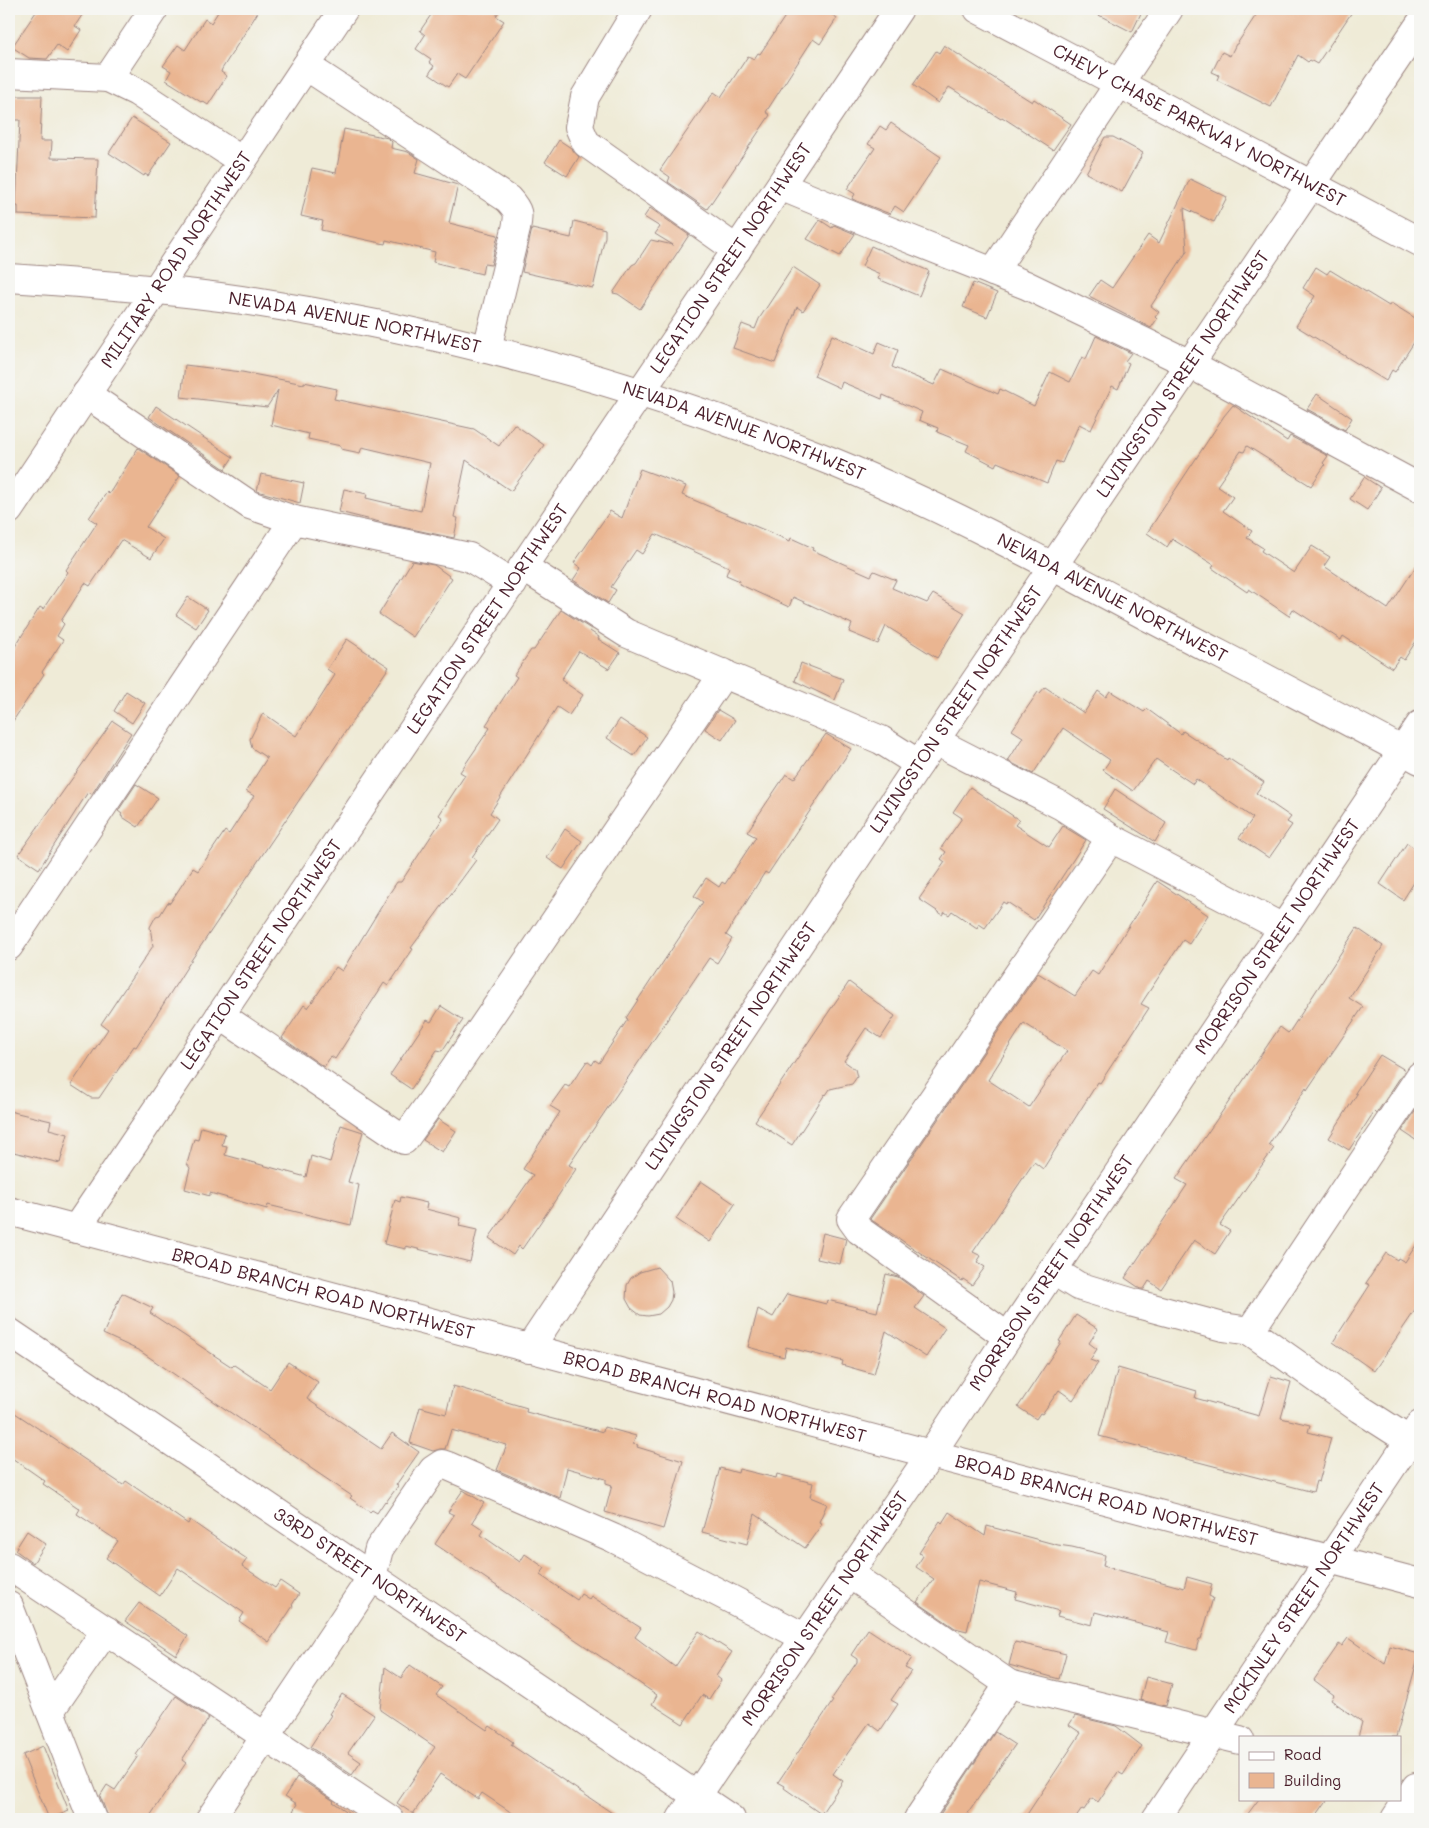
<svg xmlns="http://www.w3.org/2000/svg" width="1429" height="1828" viewBox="0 0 1429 1828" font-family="Mali,sans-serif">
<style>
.building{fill:#eab591;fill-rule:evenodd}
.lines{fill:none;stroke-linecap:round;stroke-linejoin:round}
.minor-casing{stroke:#9c8581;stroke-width:30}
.major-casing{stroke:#9c8581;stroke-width:30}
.minor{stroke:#fff;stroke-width:28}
.major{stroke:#fff;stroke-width:28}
.labels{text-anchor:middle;stroke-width:4;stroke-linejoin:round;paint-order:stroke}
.street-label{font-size:18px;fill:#4a1f2b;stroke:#f6f6f2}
</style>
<rect width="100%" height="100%" fill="#f6f6f2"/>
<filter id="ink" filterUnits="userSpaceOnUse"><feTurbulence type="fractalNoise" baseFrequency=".02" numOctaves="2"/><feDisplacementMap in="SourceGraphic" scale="10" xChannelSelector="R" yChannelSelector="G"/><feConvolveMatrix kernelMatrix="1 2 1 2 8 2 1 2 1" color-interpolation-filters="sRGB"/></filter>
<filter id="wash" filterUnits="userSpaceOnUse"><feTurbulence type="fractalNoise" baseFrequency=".0096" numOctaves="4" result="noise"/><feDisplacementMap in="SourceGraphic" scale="20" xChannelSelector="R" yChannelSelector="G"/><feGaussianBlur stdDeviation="1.12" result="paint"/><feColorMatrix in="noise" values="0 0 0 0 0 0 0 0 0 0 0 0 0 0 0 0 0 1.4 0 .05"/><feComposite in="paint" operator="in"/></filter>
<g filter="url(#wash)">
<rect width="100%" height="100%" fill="#efebd7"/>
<g id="blocks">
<path class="building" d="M38,9H86L75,26L81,30L67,52L57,45L47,59L29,58L12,47Z
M220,9H260L222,69L221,72L227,76L208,105L202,101L201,102L166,80L171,71L163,66L178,45L185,50L205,19L211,23Z
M435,9H501L496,16L504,21L465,79L457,74L448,87L429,74L434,66L429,62L431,59L416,49L425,35L420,31Z
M790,9H824L837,18L820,44L813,39L766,112L770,115L707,209L668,182L670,177L660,170L714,92L721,97L748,56L754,59L758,53L760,54Z
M1087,9H1143L1132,32Z
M1260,9H1354L1317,64L1310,60L1308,62L1298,55L1271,107L1217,80L1219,75L1212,72L1222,52L1230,56L1236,44H1237Z
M944,45L986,73L1032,102L1034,99L1071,124L1053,150L1002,117L1001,119L949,87L938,103L913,85L936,51L939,53Z
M9,96H42L40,141H52L51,158L98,159L95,218L18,215V206H16L20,120H9Z
M132,118L171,142L148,176L145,174L144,176L109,153Z
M891,123L941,157L904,212L895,206L890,214L852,199L855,194L847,189L875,148L868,144L880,126L886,130Z
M344,129L388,138L392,142L391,148L408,152L419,159L415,173L458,185L449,223L498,235L491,265L484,264L482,274L433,262L435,252L386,240L385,244L321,230L323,221L301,216L312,168L336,173Z
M1105,137H1113L1143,153L1122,192L1086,173Z
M559,140L571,148L579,157L567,176L545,162Z
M1190,179L1227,197L1214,222L1184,208L1187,251L1151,306L1159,312L1155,317L1157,319L1151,328L1089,296L1100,280L1112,288L1148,235L1159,243Z
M650,208L689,235L640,309L618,294L613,293L632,265L636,263L651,240L673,245L655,234L660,227L644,217Z
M820,220L832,228L834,225L855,234L840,256L807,239Z
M574,221L605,229V237L593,288L522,272L532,229L571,238Z
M871,246L929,271L919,296L878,279L880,274L862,266Z
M793,267L820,285L803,311L797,307L775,363L733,348L742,324L755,329L759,319Z
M1316,267L1327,274L1330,270L1389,306L1391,303L1420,321V333L1395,372L1392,370L1386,381L1296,326L1315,296L1303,288Z
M973,283L997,293L987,317L963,307Z
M832,335L874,354L879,342L898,350L892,367L934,385L942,369L998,394L1000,389L1034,406L1050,372L1070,382L1082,357L1086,359L1096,336L1131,353L1125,361L1129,363L1118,389L1112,386L1091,430L1079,424L1062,463L1056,461L1047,483L997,462L995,466L966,451L969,445L937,432L938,428L919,420L922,412L883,395L882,399L842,382L840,388L814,376Z
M185,365L242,372L304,384V382L337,389L334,399L474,429L499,446L514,424L544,445L511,491L466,460L454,517L458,518L454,538L392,525L339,512L344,489L367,494L366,498L421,511L430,463L362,447L360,453L341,449V446L308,439L309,434L271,425L278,390L267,407L181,397Z
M1317,394L1352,418L1345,430L1307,409Z
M1233,405L1287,441L1290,436L1328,456L1323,463L1325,465L1311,486L1247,446L1244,452L1241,451L1217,486L1233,497L1223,511L1252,531L1247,538L1263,548L1261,551L1294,573L1312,546L1330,557L1324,566L1388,609L1420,560V635L1404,660L1400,657L1392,668L1343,636L1341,640L1293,609L1289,616L1249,589L1247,592L1212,568L1214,565L1172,539L1167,547L1147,533L1224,416Z
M156,406L233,457L225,469L149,417Z
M138,448L180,476L146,527L164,539L151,558L121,540L90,586L85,583L61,621L64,624L57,636L63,640L42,672L44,674L9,727V656L40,607L43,609L68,572L66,570L97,523L89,518L107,492L109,494Z
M640,469L686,486L682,495L790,541L791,538L813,548L812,550L871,576L874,571L896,580L892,588L927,603L933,594L965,613L937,658L886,626L878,644L849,632L852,624L793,597L789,607L739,584L740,581L726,575L729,567L655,534L642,554L636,550L611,587L616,590L608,603L573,580L581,568L574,563L610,511L622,518Z
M261,474L304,483L300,503L257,491Z
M1364,477L1381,488L1367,510L1350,499Z
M412,561L434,565L452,578L413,637L379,614Z
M188,597L208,610L196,628L176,615Z
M561,610L591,629L590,631L599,637L598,639L620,653L609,669L579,651L561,680L583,695L569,715L557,707L490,813L498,819L472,857L476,860L411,948L413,949L388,986L384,983L335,1059L331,1056L324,1067L282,1038L304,1005L308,1008L336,967L342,971L391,891L397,882H401L443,818L439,815L465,775L460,772L490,728L486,725L517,677L514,675L531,650H534Z
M347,639L389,667L192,959L136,1047L134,1046L99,1098H91L71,1085L108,1029L101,1024L153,946L150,927L156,916L160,915L168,902L170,903L193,868L198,871L225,831L229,834L254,796L246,791L267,758L252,748L250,739L263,713L296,736L335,675L327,669Z
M801,663L843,679L835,700L795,681Z
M1045,687L1084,713L1098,691L1106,697L1110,691L1144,712L1147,709L1181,734L1183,731L1227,760L1228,758L1264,782L1256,793L1291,817L1287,822L1292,825L1269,858L1239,838L1253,818L1196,779L1193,784L1156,759L1133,791L1103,770L1110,760L1063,728L1033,774L1008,761L1023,737L1012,730L1038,692L1040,693Z
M126,691L145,703L132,723L114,711Z
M718,710L735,720L722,740L705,729Z
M620,719L647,737L634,756L607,738Z
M113,721L131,733L92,794L88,792L39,869L18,855Z
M826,734L851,749L768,874L765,872L726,935L732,939L717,963L709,958L569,1165L576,1169L544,1217L522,1249L519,1246L513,1255L489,1238L533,1175L523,1169L560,1112L550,1106L565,1085L569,1087L587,1061L592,1065L595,1060L599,1063L628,1019L626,1018L703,902L694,896L706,878L719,887L722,882L725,884L756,837L747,832L786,774L794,779Z
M136,784L158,798L138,827L121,816L122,814L118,811Z
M970,787L1019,820L1015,825L1049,847L1063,826L1086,840L1034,920L1007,902L1006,904L1003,902L985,928L979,924L977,928L952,911L949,915L945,912L943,915L919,899L945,862L941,859L946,852L941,848L962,818L953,812Z
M1115,789L1166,823L1155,842L1103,809Z
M565,829L582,841L563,869L547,858Z
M1407,843L1420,852V873L1403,900L1380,884Z
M1157,881L1208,915L1189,944L1183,940L1141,1004L1149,1008L1100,1083L1098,1082L1043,1169L1034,1162L973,1252L981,1256L977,1262L985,1267L972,1285L963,1279L962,1281L870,1219L1038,973L1075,996L1092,971L1098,975ZM1024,1023L1067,1051L1029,1107L988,1080Z
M1357,928L1383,946L1349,998L1363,1007L1307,1090L1306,1088L1269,1144L1274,1148L1220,1225L1230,1231L1215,1254L1194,1240L1161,1289L1149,1281L1144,1289H1141L1125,1278L1187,1185L1176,1179L1280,1027L1288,1033L1290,1031Z
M849,982L895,1016L881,1038L866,1028L844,1061L855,1069L857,1077L852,1084L830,1089L826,1095L825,1094L792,1145L755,1121Z
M441,1006L463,1020L442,1051L437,1050L411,1089L390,1075L427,1020L431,1022Z
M1380,1055L1405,1070L1376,1114L1374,1112L1349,1150L1329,1138L1357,1094L1355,1093Z
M1420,1104V1143L1402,1131Z
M9,1111L51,1121L49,1129L68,1134L60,1163L9,1151Z
M438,1119L456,1131L442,1152L423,1140Z
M341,1125L363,1132L348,1182L359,1185L351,1225L268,1205L267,1209L210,1193V1196L185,1189L190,1168L187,1164L194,1139L198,1140L201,1127L225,1134L222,1145L227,1146L225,1155L306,1177L311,1156L330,1162Z
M701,1181L735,1204L710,1242L676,1219Z
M401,1197L427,1203L426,1209L461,1218L459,1226L477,1230L470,1262L406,1246V1249L384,1244L395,1200L400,1202Z
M823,1233L846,1239L840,1264L817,1259Z
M1420,1239V1303L1374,1371L1333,1342L1370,1285L1366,1283L1386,1253L1397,1260L1398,1258L1405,1262Z
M657,1267L670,1281L672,1292L671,1300L667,1307L659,1314L648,1316L640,1315L631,1308L626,1299L627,1285L631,1278L640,1272Z
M886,1274L898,1277L924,1296L915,1308L945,1328L926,1357L886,1331L874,1374L842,1365L843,1361L786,1347L784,1357L748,1347L758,1309L773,1317L787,1294L826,1304L827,1300L877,1312Z
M122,1293L153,1308L150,1313L232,1367L234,1365L270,1389L288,1362L318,1382L307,1399L381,1449L392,1433L419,1452L396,1485L398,1486L386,1502L385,1501L377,1513L372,1510L370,1512L350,1498L352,1496L309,1467V1466L140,1351L103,1334Z
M1076,1315L1098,1329L1089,1343L1097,1349L1090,1360L1098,1363L1073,1400L1059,1390L1042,1414L1040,1413L1036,1419L1018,1407L1061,1342L1059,1341Z
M1118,1368L1197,1391L1195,1398L1259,1416L1271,1376L1291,1382L1281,1418L1310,1425L1308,1432L1331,1438L1319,1482L1316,1481L1313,1492L1099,1436Z
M453,1386L527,1408L526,1412L603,1432L604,1427L636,1436L633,1444L638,1445L637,1447L683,1461L663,1529L605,1512L612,1485L606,1483V1479L567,1468L560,1498L497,1470L507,1445L451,1430L445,1449H440L433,1451L410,1443L420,1407L446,1414Z
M9,1409L123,1485L126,1481L188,1524L190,1520L207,1532L247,1559L242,1566L275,1588L280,1581L299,1594L292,1605L293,1606L269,1642L239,1621L244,1613L178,1568L160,1596L106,1558L118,1541L77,1514L80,1509L43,1484L45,1481L9,1456Z
M720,1468L738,1473L739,1469L776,1478L777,1474L813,1483L810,1497L827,1504L819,1522L822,1524L805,1548L755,1514L747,1544L702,1532Z
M463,1490L484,1503L472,1522L484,1530L481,1535L520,1562L525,1554L545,1568L540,1575L577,1600L581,1594L589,1599L591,1596L641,1628L635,1637L675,1667L699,1631L732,1652L716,1676L721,1680L709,1699L702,1695L683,1724L652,1704L657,1695L435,1544L454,1515L448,1512Z
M949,1512L985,1536L987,1526L1058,1545L1072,1547L1105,1555L1103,1566L1184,1588L1187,1577L1212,1584L1209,1596L1213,1598L1201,1639H1199L1196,1650L1166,1642L1169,1632L1095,1612L1092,1625L1057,1616L1059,1611L1015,1599L1017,1592L979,1582L967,1631L955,1628L917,1602L934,1579L916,1567L923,1556L919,1553L940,1521L942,1523Z
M27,1531L46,1544L33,1563L15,1550Z
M139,1603L188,1636L176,1655L125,1621Z
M868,1629L912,1658L905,1668L911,1671L891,1700L898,1704L880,1731L869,1723L833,1774L843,1781L821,1814L784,1788L785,1786L778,1782L833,1701L831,1700L857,1662V1659L851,1655Z
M1348,1638L1385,1664L1390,1646L1419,1654L1396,1737H1358L1362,1722L1331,1700L1334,1695L1314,1680L1339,1644L1342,1646Z
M1015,1642L1066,1654L1059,1679L1009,1665Z
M410,1665L442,1687L436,1695L487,1730L490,1726L513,1742L511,1745L621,1819H521L482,1793L478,1799L440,1774L413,1814L397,1803L435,1747L380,1710L385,1667L401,1678Z
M1146,1677L1172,1684L1166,1706L1140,1700Z
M342,1694L374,1715L348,1753L361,1762L352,1775L310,1747L331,1715L329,1714Z
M176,1696L209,1718L182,1760L186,1763L148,1819H114L107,1814L100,1796L107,1785L115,1790L138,1756L136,1755Z
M1075,1716L1116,1726L1142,1746L1123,1775L1118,1772L1098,1802L1092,1798L1084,1810L1082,1809L1075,1819H1024L1081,1733L1069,1725Z
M995,1732L1015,1745L964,1819H937Z
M43,1746L69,1811L49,1819L23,1755Z
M297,1777L334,1801L333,1802L358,1819H306L293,1811L297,1804L285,1796Z
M1259,1799H1328L1314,1819H1244Z"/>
</g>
</g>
<g filter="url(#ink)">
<use href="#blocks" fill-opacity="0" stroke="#9c8581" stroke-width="1"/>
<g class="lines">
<g class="minor-casing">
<g id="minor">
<path d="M638,9L585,97L579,127L586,143L737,250"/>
<path id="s1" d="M978,9L1420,242"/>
<path d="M306,66L508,199C519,211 519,214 516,229L487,349"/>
<path d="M9,73L108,78L137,92L242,161"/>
<path d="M108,78L154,9"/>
<path d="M780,186L877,226L1026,285L1190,364L1420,488"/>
<path d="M993,272L1169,9"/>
<path id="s2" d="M9,278C86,283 165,289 242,300C445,331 643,385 833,462C943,507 1047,563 1152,619C1242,666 1332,712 1420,760"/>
<path d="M86,394L250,505L294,520L469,557L513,584"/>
<path d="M523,567L626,633L881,740L919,764"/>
<path d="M935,741L1062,806L1111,838"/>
<path d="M9,946L294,520"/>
<path d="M220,1015L404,1140L439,1091L724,673"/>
<path id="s3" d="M9,1211L1420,1583"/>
<path id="s4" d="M76,1229L899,9"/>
<path d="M1052,1270L1078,1286L1134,1303L1223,1327L1250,1331L1420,1076"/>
<path d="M1250,1331L1360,1409L1410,1441"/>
<path id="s5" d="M9,1332L731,1819"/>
<path d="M1008,1337L859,1230L851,1219L1111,838L1283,928"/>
<path id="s6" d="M529,1349L919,764L1420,24"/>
<path d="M9,1566L389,1819"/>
<path d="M848,1573L1009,1684L1240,1740"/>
<path d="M9,1606L92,1819"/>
<path d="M50,1711L106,1630"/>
<path d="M210,1819L372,1577L379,1549L433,1470L442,1464L448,1466L613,1538L804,1637"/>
<path id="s7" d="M681,1819L931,1454L1008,1337L1420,725"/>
<path d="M918,1819L1009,1684"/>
<path id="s8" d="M1156,1819L1420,1425"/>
<path d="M1395,1819L1416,1787"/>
</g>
</g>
<g class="major-casing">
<g id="major">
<path id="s9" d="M9,510L344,9"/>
</g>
</g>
<use href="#minor" class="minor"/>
<use href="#major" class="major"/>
</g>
</g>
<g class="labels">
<g class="street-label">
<text dy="6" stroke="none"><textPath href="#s1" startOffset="250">CHEVY CHASE PARKWAY NORTHWEST</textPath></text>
<text dy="6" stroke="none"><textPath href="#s9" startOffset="301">MILITARY ROAD NORTHWEST</textPath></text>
<text dy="6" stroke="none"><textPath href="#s4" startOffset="1171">LEGATION STREET NORTHWEST</textPath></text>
<text dy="6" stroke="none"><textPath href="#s2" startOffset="349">NEVADA AVENUE NORTHWEST</textPath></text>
<text dy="6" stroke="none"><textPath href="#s6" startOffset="1174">LIVINGSTON STREET NORTHWEST</textPath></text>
<text dy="6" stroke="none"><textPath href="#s2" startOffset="754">NEVADA AVENUE NORTHWEST</textPath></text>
<text dy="6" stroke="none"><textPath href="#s2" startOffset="1159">NEVADA AVENUE NORTHWEST</textPath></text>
<text dy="6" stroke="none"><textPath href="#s4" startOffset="736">LEGATION STREET NORTHWEST</textPath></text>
<text dy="6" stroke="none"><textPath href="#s6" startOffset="769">LIVINGSTON STREET NORTHWEST</textPath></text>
<text dy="6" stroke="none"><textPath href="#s7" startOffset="1065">MORRISON STREET NORTHWEST</textPath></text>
<text dy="6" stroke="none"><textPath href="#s4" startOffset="331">LEGATION STREET NORTHWEST</textPath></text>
<text dy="6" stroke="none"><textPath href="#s6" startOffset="364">LIVINGSTON STREET NORTHWEST</textPath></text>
<text dy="6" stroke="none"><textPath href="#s7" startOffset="660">MORRISON STREET NORTHWEST</textPath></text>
<text dy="6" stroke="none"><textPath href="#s3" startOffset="325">BROAD BRANCH ROAD NORTHWEST</textPath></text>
<text dy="6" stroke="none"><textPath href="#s3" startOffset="730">BROAD BRANCH ROAD NORTHWEST</textPath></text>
<text dy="6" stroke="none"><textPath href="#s3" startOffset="1135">BROAD BRANCH ROAD NORTHWEST</textPath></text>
<text dy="6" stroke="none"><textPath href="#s5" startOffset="435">33RD STREET NORTHWEST</textPath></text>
<text dy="6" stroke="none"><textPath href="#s8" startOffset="266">MCKINLEY STREET NORTHWEST</textPath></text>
<text dy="6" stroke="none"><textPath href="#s7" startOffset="255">MORRISON STREET NORTHWEST</textPath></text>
</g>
</g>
<rect width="1429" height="1828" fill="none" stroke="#f6f6f2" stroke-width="30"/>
<rect x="1239" y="1736" width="162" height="65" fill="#f6f6f2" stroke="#b1a0a2"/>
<rect x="1249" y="1752" width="25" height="8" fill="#ffffff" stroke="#b1a0a2"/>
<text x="1284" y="1760" font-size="15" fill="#4a1f2b">Road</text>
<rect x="1249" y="1773" width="25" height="15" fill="#eab591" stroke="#b1a0a2"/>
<text x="1284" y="1786" font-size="15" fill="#4a1f2b">Building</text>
</svg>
